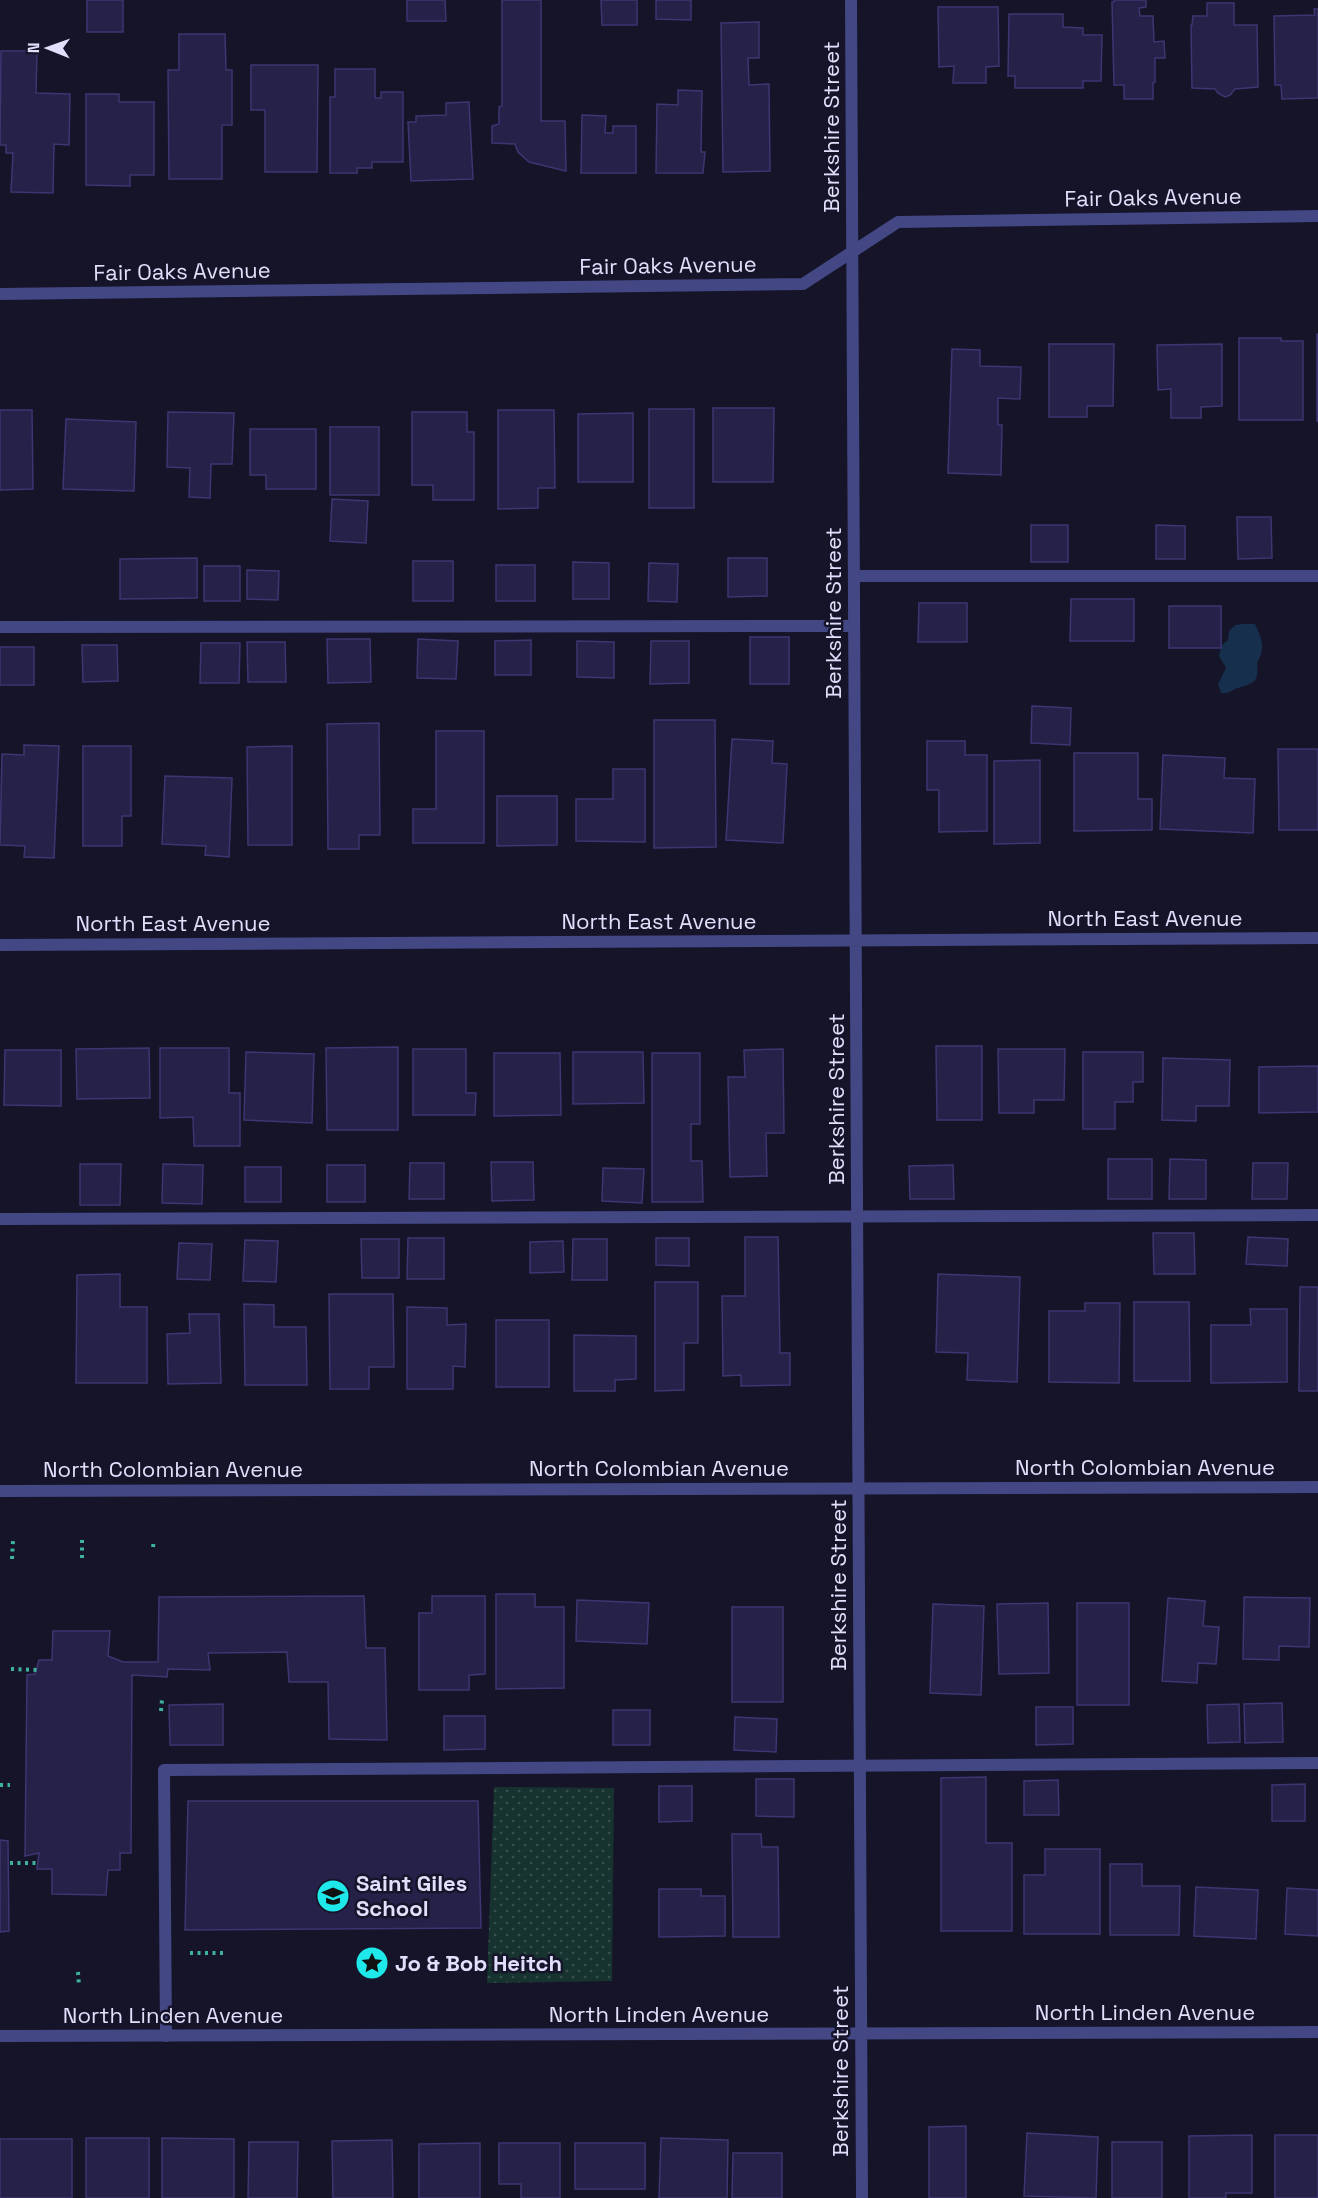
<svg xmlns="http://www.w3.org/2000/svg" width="1318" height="2198" viewBox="0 0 1318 2198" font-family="'Space Grotesk',sans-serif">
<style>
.park{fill:url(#park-dots)}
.water{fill:#152f4c}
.building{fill:#262148;stroke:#3c3672;stroke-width:1.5}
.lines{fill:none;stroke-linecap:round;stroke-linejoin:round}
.path{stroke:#3db2a0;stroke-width:4;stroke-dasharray:3 4.5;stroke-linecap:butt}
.lane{stroke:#434784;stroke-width:12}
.street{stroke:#434784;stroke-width:12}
.labels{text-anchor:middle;stroke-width:5;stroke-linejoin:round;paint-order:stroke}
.street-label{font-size:22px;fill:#e0dffc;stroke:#151429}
.poi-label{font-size:22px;font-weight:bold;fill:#e0dffc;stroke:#151429;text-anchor:start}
</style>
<defs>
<pattern id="park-dots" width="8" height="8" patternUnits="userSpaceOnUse" patternTransform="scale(1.5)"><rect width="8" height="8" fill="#17332f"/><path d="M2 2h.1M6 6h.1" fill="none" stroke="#38504e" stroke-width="1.8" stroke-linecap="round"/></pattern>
</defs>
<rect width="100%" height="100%" fill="#151429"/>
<path class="park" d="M494,1787L614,1788L612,1981L487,1983Z"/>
<path class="water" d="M1243,624H1255C1262,639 1266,648 1257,663C1260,684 1251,684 1235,689C1229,692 1228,694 1221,693L1218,684L1226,668L1219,656L1221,646L1228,640L1229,631L1235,625Z"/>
<path class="building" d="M87,0H123V32H87Z
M407,0H445L446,21H407Z
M502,0H541V121H565L566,171L529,162L518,152L515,144L492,143V126L499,124V107L502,106Z
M601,0H637V25H602Z
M656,0H691V20L656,19Z
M1114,0H1146V7L1139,8L1140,16H1153L1154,42L1164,41L1165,58H1155V82L1153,83V99H1124V85H1114L1112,2H1114Z
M1207,3H1234V25H1257L1258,87L1235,89L1230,95L1225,97L1218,93L1215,89L1192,88L1191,25H1192L1193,16H1207Z
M938,7H998L999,66L986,67V83H953L954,66L939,67Z
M1314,9H1318V98L1282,99L1281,85H1275L1274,16L1315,15Z
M1009,14H1063V27L1083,28V35H1102L1101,81H1083V88H1015V76H1008Z
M759,22V58H748L749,85L769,84L770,171L723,172L721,23Z
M179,34H225L226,70H232V125H222V179H169L168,70H179Z
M1,51H37L36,93L70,94L69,145L54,144L53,193L11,192L13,153H6V145H0Z
M251,65H318L317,172H265V110H251Z
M335,69H375V98H381V92H403V162H372V168H357V173H330V97H335Z
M678,90L702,91L701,152H705L703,173H656L657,104L678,105Z
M86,94H119V102H154V175H130V186L86,185Z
M469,102L473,179L411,181L408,122H416V116L446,115V103Z
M582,115L606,116L605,133H613V126H636V173H581Z
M1317,334H1318V421H1317Z
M1239,338H1281V341H1303V420H1239Z
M1049,344H1114L1113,406H1087V417H1049Z
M1222,344V406L1201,407V418H1171V389L1158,390L1157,345Z
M952,349L980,350V366L1021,367L1020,399L998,398V425H1002L1001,475L948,473Z
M713,408H774L773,482H713Z
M649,409H694V508H649Z
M0,410H32L33,489L0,490Z
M498,410H554L555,488H538V508L498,509Z
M168,412L234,413L232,464H211L210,498L189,497L190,468L167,467Z
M412,412H467V432H474V500H433V485H412Z
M633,413V482H578V414Z
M66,419L136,422L134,491L63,489Z
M330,427H379V495H330Z
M250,429H316V489H266V475H250Z
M332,499L368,501L366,543L330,541Z
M1237,517H1271L1272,558L1238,559Z
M1031,525H1068V562H1031Z
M1156,525L1185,526V559H1156Z
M197,558V598L120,599V559Z
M728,558H767V596L728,597Z
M413,561H453V601H413Z
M573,562L609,563V599H573Z
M649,563L678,564L677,602L648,601Z
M496,565H535V601H496Z
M204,566H240V601H204Z
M247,570L279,571L278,600L247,599Z
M1071,599H1134V641H1070Z
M919,603H967V642H918Z
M1169,606H1221V648H1169Z
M750,637H789V684H750Z
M327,639H370L371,682L328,683Z
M418,639L458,641L456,679L417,678Z
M531,640V675H495V641Z
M577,641L614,642V678L577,677Z
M651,641H689V683L650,684Z
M247,642H285L286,682H248Z
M201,643H240L239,683H200Z
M82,645H117L118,681L83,682Z
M0,647H34V685H0Z
M1032,706L1071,708L1070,745L1031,743Z
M654,720H715L716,847L654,848Z
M379,723L380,835H359V849H328L327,724Z
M436,731H484V843H413V809H436Z
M732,739L773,741L772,763L787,764L783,843L726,840Z
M927,741H965V755H987V831L939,832V790H927Z
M24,745L59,746L54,858L24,857L25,846L0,845L2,754L24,755Z
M83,746H131V816H122V846H83Z
M292,746V845H248L247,747Z
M1278,749H1318V830H1279Z
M1074,753H1138V799H1152V830L1074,831Z
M1163,755L1225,758L1224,778L1255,779L1253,833L1160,829Z
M1040,760V843L994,844V761Z
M613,769H645V842L576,841V799H613Z
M165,776L232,778L229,857L205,855L206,846L162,844Z
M497,796H557V845L497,846Z
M936,1046H982V1120H937Z
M398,1047V1130H327L326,1048Z
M149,1048L150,1098L77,1099L76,1049Z
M160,1048H229V1093H240V1146H194L193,1117L160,1118Z
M413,1049H466V1093H476L475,1115H413Z
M783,1049L784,1133H766L767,1176L730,1177L728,1077H745L744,1050Z
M998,1049H1065L1064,1100H1034V1113H999Z
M5,1050H61V1106L4,1105Z
M246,1052L314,1054L312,1123L244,1120Z
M573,1052H643L644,1103L573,1104Z
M1083,1052H1143V1082H1133V1102H1115V1129H1083Z
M494,1053H560L561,1115L494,1116Z
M652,1053H700V1124H691V1161H702L703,1202H652Z
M1163,1058L1230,1060L1229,1106H1196V1121L1162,1120Z
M1318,1066V1112L1259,1113V1067Z
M1108,1159H1152V1199H1108Z
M1170,1159L1206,1160V1199H1169Z
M491,1162H533L534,1200L492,1201Z
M410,1163H444V1199H409Z
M1253,1163H1288L1287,1199H1252Z
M80,1164H121L120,1205H80Z
M163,1164L203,1165L202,1204L162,1203Z
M327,1165H365V1202H327Z
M953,1165L954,1199H910L909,1166Z
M245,1167H281V1202H245Z
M603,1168L644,1169L642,1203L602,1201Z
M1153,1233H1194L1195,1274H1154Z
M745,1237H778L780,1353H790V1385L741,1386V1375L723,1376L722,1296H745Z
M1248,1237L1288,1239L1287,1266L1246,1264Z
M408,1238H444V1279H407Z
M656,1238H689V1266L656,1265Z
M361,1239H399V1278H362Z
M573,1239H607V1280H572Z
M245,1240L278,1241L276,1282L243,1281Z
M563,1241L564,1272L530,1273V1242Z
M179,1243L212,1244L210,1280L177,1279Z
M120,1274V1307H147V1383H76L77,1275Z
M938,1274L1020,1277L1017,1382L967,1380L968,1353L936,1352Z
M655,1282H698V1343H684V1390L655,1391Z
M1300,1287H1318V1391H1299Z
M329,1294H393L394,1367H369V1389H330Z
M1134,1302H1189L1190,1381H1134Z
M1085,1303H1120L1119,1383L1049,1382V1311H1085Z
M244,1304L274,1305V1327H306L307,1385H245Z
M407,1307L447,1308V1325L466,1324L465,1367L453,1366V1389H407Z
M1250,1309H1287V1382L1211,1383V1325H1251Z
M189,1314H219L221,1383L168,1384L167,1334L190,1333Z
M496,1320H549V1387H496Z
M574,1335L636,1336V1379L615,1380V1391H574Z
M496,1594H535V1607H564V1688L496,1689Z
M364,1596L366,1648H385L387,1740L329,1739L328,1682H289L287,1652L208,1653L210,1670L168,1669L167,1677L132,1675L131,1853H120V1870H108L106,1895L52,1894V1869H37L39,1853L25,1856L27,1675L35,1674L39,1660H52L53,1631H110L108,1656L123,1662H158L159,1597Z
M432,1596H485V1674L469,1675V1690H419V1613H432Z
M1244,1597L1310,1598L1309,1647L1279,1646V1660L1243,1659Z
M1168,1598L1205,1601L1203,1626L1219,1627L1216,1664L1198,1663L1197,1683L1162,1681Z
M577,1600L649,1603L647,1644L576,1641Z
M1048,1603L1049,1673L999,1674L997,1604Z
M1077,1603H1129V1705H1077Z
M933,1604L984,1606L981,1695L930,1693Z
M732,1607H783V1702H732Z
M1282,1703L1283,1742L1245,1743L1244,1704Z
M223,1704V1745H170L169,1705Z
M1239,1704L1240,1742L1208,1743L1207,1705Z
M1036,1707H1073V1744L1036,1745Z
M613,1710H650V1745H613Z
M444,1716H485V1749L444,1750Z
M735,1717L777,1719L776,1752L734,1750Z
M986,1777V1843H1012V1931H941V1778Z
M756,1779H794V1817L756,1816Z
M1058,1780L1059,1815H1024V1781Z
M1305,1784V1821H1272V1785Z
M659,1786H692V1821L659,1822Z
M188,1801H478L481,1928L185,1930Z
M732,1834H761L762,1847H778L779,1937H733Z
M0,1840L8,1841L9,1931L0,1932Z
M1045,1849H1100V1934H1024V1875H1045Z
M1110,1864H1142V1886H1180L1179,1935H1110Z
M1196,1887L1258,1890L1256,1939L1194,1936Z
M1287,1888L1318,1890V1936L1285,1934Z
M659,1889H701V1896H725V1936L659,1937Z
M966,2126V2198H929V2127Z
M1027,2133L1098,2137L1096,2198L1024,2196Z
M1252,2135V2193H1226V2198H1189V2136Z
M1275,2135H1318V2198H1275Z
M86,2138H149V2198H86Z
M162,2138L234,2139V2198H162Z
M661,2138L728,2140L727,2198H659Z
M0,2139H72V2198H0Z
M392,2140L393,2198H333L332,2141Z
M249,2142H298L297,2198H248Z
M1112,2142H1162V2198H1112Z
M480,2143V2198H419V2144Z
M499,2143H560V2198H521V2184H499Z
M575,2143H645V2189H575Z
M733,2153H782V2198H732Z"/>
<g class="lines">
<path class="path" d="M153,1547L154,1540
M82,1558V1540
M12,1559L13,1541
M11,1669L37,1670
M161,1711L162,1700
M0,1785H10
M10,1863H38
M190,1953H224
M78,1972L79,1986"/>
<path class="lane" d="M854,576H1318
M0,627L854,626
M0,1219L1318,1215
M166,2036L164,1770L1318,1763"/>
<path class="street" d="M851,0L862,2198
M0,294L803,284L898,222L1318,216
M0,945L1318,938
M0,1491L1318,1487
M0,2036L1318,2032"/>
</g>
<defs>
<g id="school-disc" transform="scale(1.725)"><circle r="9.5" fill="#1ee8e9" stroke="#151429"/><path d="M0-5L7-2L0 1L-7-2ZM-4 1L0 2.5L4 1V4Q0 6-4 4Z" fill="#111"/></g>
<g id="sight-disc" transform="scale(1.725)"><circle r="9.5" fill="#1ee8e9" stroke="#151429"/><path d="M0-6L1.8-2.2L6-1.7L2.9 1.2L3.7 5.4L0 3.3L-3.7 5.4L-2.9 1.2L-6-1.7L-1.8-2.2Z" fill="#111"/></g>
</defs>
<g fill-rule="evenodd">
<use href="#school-disc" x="333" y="1896"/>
<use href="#sight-disc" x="372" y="1963"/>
</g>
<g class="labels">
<g class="street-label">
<text transform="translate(831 127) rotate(-90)" y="8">Berkshire Street</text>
<text transform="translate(1153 197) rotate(-1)" y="8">Fair Oaks Avenue</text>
<text transform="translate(668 265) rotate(-1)" y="8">Fair Oaks Avenue</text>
<text transform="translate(182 271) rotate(-1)" y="8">Fair Oaks Avenue</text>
<text transform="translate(833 613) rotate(-90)" y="8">Berkshire Street</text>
<text x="1145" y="926">North East Avenue</text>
<text x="659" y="929">North East Avenue</text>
<text x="173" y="931">North East Avenue</text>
<text transform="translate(836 1099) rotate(-90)" y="8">Berkshire Street</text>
<text x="1145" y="1475">North Colombian Avenue</text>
<text x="659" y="1476">North Colombian Avenue</text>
<text x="173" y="1477">North Colombian Avenue</text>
<text transform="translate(838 1585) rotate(-90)" y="8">Berkshire Street</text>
<text x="1145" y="2020">North Linden Avenue</text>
<text x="659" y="2022">North Linden Avenue</text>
<text x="173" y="2023">North Linden Avenue</text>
<text transform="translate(840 2071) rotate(-90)" y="8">Berkshire Street</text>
</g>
<g class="poi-label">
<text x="356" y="1891">Saint Giles<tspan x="356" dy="25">School</tspan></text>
<text x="395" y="1971">Jo &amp; Bob Heitch</text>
</g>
</g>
<g transform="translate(48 48) rotate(271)" stroke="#151429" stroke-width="4.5" paint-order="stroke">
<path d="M0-4.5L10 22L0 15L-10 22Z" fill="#e0dffc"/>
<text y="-9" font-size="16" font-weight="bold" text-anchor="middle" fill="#e0dffc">N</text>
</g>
</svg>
